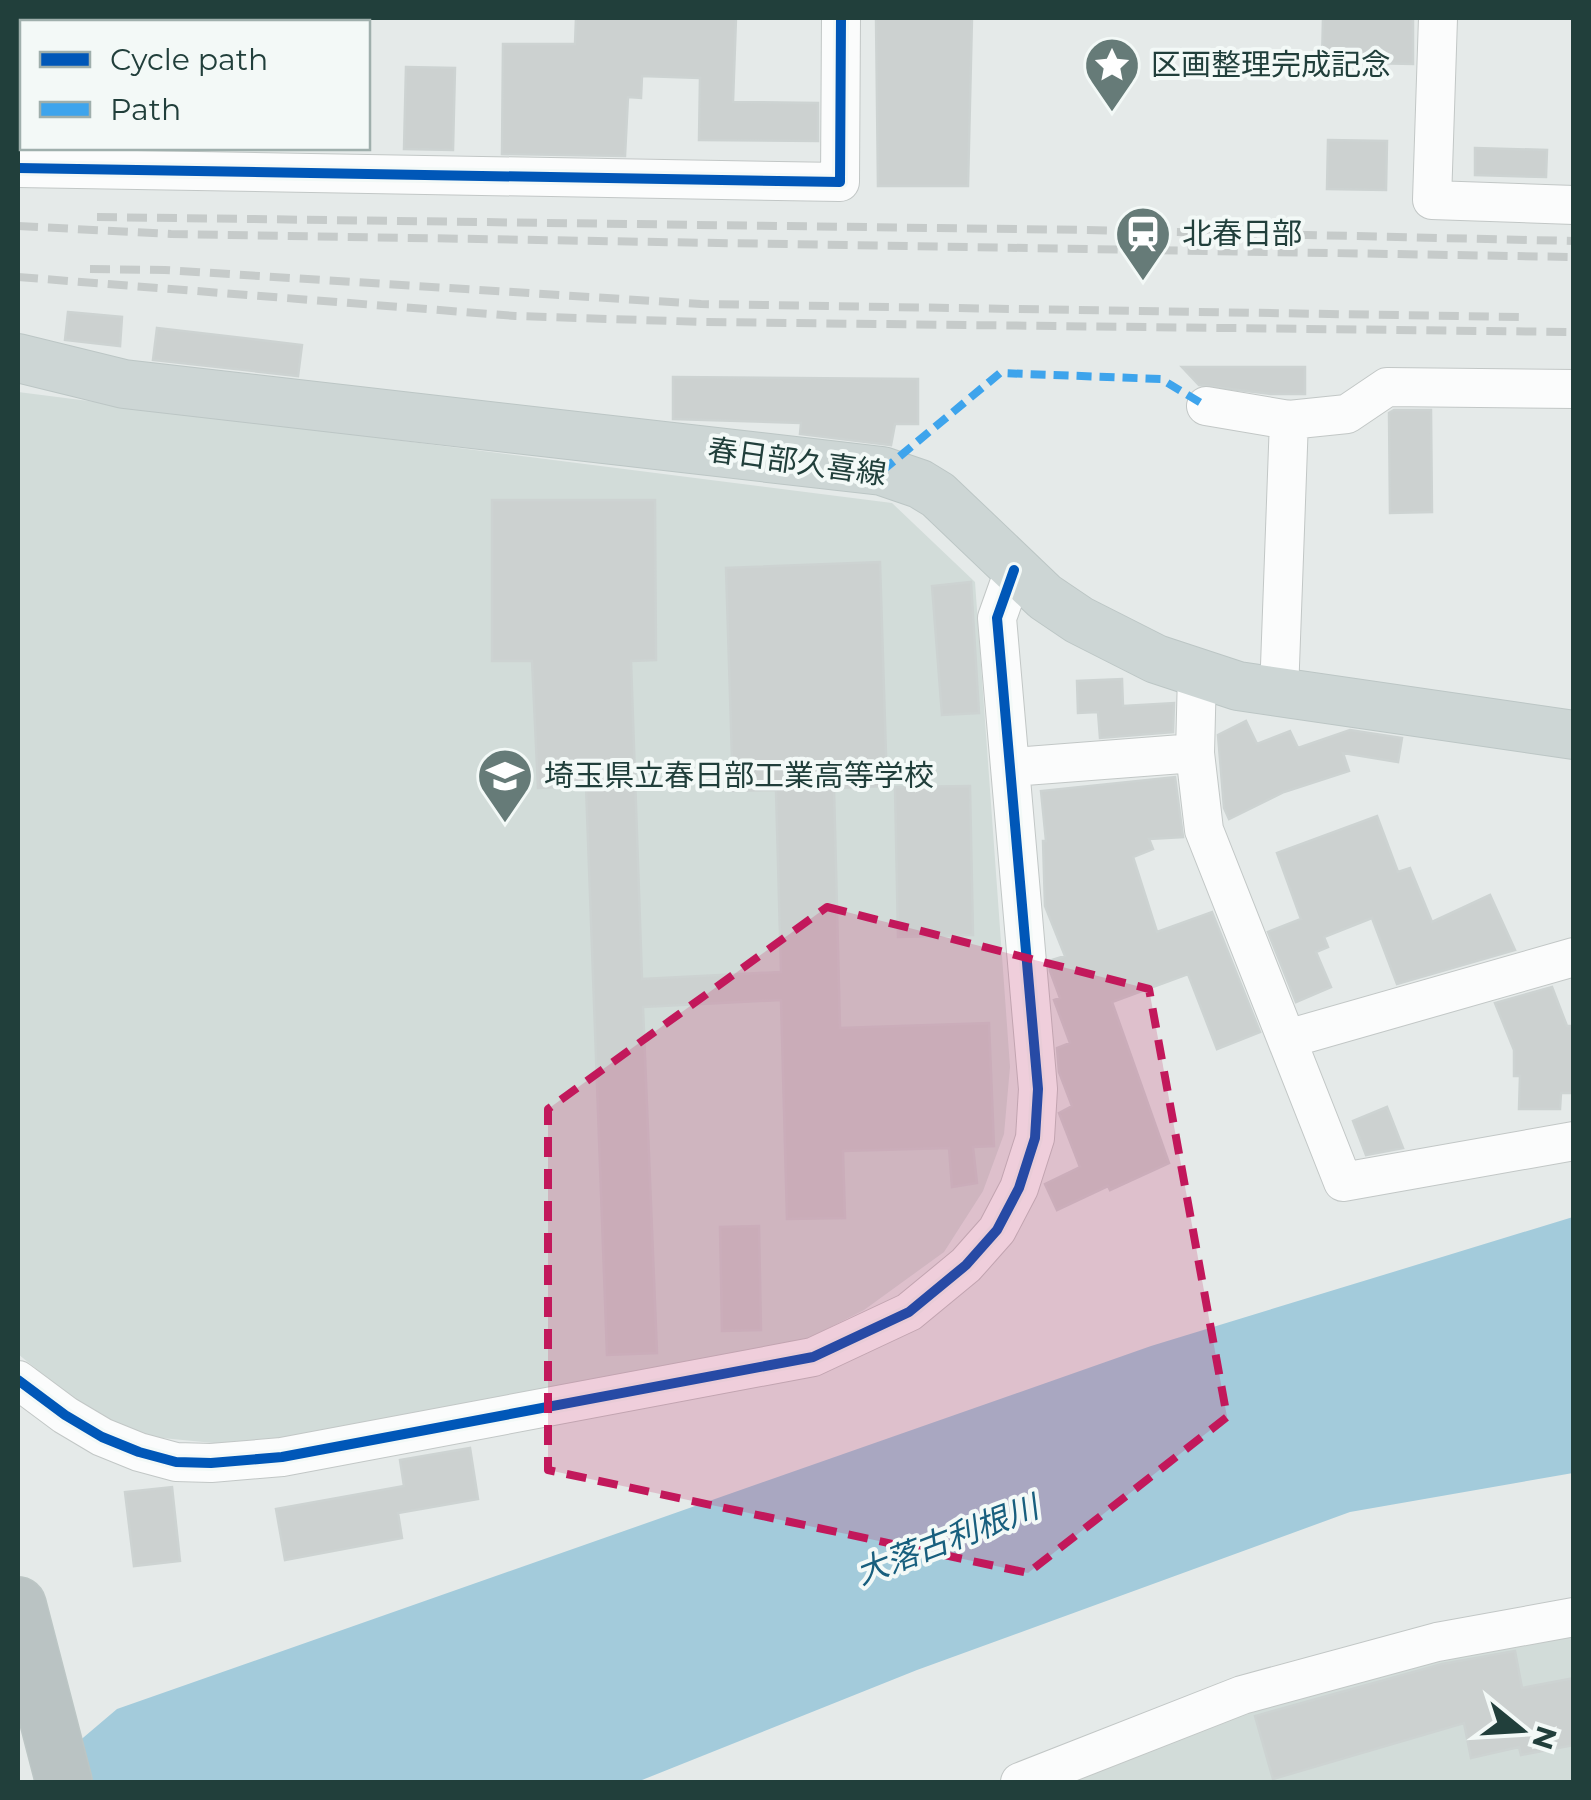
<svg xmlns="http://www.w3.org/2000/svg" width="1591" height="1800" viewBox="0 0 1591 1800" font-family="Montserrat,'Noto Sans JP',sans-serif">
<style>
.built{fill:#d2dcd9}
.water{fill:#a3cbdb}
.building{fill:#ccd1d0;stroke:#cdd3d2;stroke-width:2.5}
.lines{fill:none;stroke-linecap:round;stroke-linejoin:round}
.minor-casing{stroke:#c2c7c6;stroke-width:40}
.major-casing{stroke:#bcc6c5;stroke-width:50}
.highway-casing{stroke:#bcc6c5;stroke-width:58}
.minor{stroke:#fbfcfc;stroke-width:38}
.major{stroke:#cdd6d5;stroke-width:48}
.highway{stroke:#bac3c3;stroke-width:55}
.rail{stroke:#c6cbca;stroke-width:8;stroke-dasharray:20 10;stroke-linecap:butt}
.quiet{stroke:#3ea4ec;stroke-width:8;stroke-dasharray:15 8;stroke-linecap:butt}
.cycleway-casing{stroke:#f3f9f7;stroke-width:16}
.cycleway{stroke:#0057b8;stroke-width:10}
.marked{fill:#c2185b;fill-opacity:0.2;stroke:#c2185b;stroke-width:8;stroke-dasharray:20 12;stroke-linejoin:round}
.labels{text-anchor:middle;stroke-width:8;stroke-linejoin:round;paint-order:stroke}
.poi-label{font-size:30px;fill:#213f3b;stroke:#f3f9f7;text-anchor:start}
.street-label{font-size:30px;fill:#213f3b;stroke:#f3f9f7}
.water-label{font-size:32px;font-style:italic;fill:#185f7e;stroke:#f3f9f7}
</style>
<rect width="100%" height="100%" fill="#e5eae9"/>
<path class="built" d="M18,392L892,503L975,582L1010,1067L1004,1134L983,1191L944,1252L864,1310L797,1344L292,1440L214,1443L141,1436L81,1405L18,1354Z
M1573,1630V1782H1054L1161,1737L1416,1655Z"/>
<path class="water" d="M1573,1217V1473L1350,1512L917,1670L637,1782H31L117,1709L1151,1346Z"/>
<path class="building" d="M576,18H736L733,102L818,103V141L699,140L700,78L642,76L641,98L628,97L625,156L502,154L503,44H575Z
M876,18H972L968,186H878Z
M1323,18H1413V64L1322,62Z
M406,67L455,68L453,150L404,149Z
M1328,140L1387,141L1386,190L1327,189Z
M1475,148L1547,150L1546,177L1475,175Z
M68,312L122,317L120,346L65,340Z
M157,328L302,345L298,376L153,360Z
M1182,367H1305V394H1271L1199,385Z
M673,377L918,379V424H895L891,445L800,434L801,423L673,419Z
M1394,410H1431L1432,512L1390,513L1389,413Z
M492,500H655L656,660L631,661L642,979L781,972L776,790L733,791L726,568L880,562L887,786L834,788L840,1028L989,1023L994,1146L973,1147L977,1183L952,1187L949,1148L843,1151L845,1218L787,1219L781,1000L643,1007L657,1353L607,1355L586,786L538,788L532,661H492Z
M971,582L979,713L942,715L932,586Z
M1122,679L1123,706L1174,703L1173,732L1100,738L1098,712L1078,713L1077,681Z
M1246,721L1257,744L1290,731L1298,748L1350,730L1402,738L1398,762L1343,753L1349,771L1284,792L1229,819L1224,808L1218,735Z
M1175,777L1183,837L1149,839L1153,849L1133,857L1157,932L1212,912L1260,1032L1217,1049L1188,974L1112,1002L1169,1163L1110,1190L1108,1186L1057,1210L1045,1184L1080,1167L1059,1113L1072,1106L1059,1072L1057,1048L1070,1043L1054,1000L1060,998L1050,971L1049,961L1065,956L1045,906L1043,841H1046L1041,791Z
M970,786L973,935L898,937L895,787Z
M1377,816L1398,872L1410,868L1432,922L1490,895L1515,950L1397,984L1372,918L1324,937L1328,947L1316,952L1331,987L1296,1002L1268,932L1301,919L1277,853Z
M1552,987L1567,1026H1574V1093H1561L1560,1109H1519L1520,1076H1514V1050L1495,1003Z
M1387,1107L1403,1148L1366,1155L1353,1121Z
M759,1226L761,1330L722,1331L720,1227Z
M470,1448L478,1499L398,1513L402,1538L285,1560L276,1509L404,1486L400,1460Z
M172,1487L180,1561L134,1566L125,1492Z
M1515,1651L1522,1688L1574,1678V1745L1521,1755L1519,1747L1471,1758L1464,1723L1273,1779L1255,1716L1442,1664Z"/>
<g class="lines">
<g class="minor-casing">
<path id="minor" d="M1438,18L1432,200L1574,205
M46,22V18
M271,22V18
M18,168L840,182L841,18
M1206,406L1289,420L1347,414L1387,387L1574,389
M1197,674L1195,753L1204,830L1343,1182L1574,1141
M1279,693L1289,420
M1012,767L1195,753
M1287,1039L1574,957
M18,1380L65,1415L102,1437L139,1452L176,1462L211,1463L282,1457L813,1357L909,1312L966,1265L997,1230L1019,1188L1035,1138L1038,1089L997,618L1014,570
M1020,1782L1242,1695L1437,1642L1574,1617"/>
</g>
<g class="major-casing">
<path id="major" d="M18,358L124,384L882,471L920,484L938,495L1045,597L1079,620L1156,659L1238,686L1574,735"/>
</g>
<g class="highway-casing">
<path id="highway" d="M18,1605L64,1782"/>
</g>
<use href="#minor" class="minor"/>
<use href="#major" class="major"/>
<use href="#highway" class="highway"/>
<path class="rail" d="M97,217L1087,230L1574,241
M18,226L171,234L1574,257
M90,269L165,270L701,304L1519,317
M18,277L515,316L704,322L1574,332"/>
<path class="quiet" d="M882,471L1000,373L1161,379L1206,406"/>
<g class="cycleway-casing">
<path id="cycleway" d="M18,168L840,182L841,18
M18,1380L65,1415L102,1437L139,1452L176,1462L211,1463L282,1457L813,1357L909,1312L966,1265L997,1230L1019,1188L1035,1138L1038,1089L997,618L1014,570"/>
</g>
<use href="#cycleway" class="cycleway"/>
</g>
<path class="marked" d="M827,907L1149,989L1227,1417L1028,1573L548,1470V1109Z"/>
<defs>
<g id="sight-pin" transform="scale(2.875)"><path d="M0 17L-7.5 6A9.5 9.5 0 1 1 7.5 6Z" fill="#667b78" stroke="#f3f9f7"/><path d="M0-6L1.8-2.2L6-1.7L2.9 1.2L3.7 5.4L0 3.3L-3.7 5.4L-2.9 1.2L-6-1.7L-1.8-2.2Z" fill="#fff"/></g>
<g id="station-pin" transform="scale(2.875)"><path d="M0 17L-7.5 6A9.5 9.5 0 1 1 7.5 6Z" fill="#667b78" stroke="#f3f9f7"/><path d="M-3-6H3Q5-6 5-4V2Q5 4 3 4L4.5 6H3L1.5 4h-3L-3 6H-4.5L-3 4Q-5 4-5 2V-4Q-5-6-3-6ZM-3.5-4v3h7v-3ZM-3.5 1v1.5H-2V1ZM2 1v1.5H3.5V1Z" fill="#fff"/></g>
<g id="school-pin" transform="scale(2.875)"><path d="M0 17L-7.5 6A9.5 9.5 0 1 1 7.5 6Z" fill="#667b78" stroke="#f3f9f7"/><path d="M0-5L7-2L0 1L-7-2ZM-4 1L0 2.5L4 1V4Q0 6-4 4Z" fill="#fff"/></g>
</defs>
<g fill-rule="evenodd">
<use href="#sight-pin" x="1112" y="65"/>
<use href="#station-pin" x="1143" y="234"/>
<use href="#school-pin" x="505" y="776"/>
</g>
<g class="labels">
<g class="poi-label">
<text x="1151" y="75">区画整理完成記念</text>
<text x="1182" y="244">北春日部</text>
<text x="544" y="786">埼玉県立春日部工業高等学校</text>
</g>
<g class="street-label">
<text transform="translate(797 462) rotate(8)" y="10">春日部久喜線</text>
</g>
<g class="water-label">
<text transform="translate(947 1540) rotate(-21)" y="11">大落古利根川</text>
</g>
</g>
<rect width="1591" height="1800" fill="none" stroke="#213f3b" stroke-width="40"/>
<rect x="20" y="20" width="350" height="130" fill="#f3f9f7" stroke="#9fafac" stroke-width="2.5"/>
<rect x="40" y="52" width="50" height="15" fill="#0057b8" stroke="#9fafac" stroke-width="2.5"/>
<text x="110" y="70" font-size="30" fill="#213f3b">Cycle path</text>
<rect x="40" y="102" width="50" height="15" fill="#3ea4ec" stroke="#9fafac" stroke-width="2.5"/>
<text x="110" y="120" font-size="30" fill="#213f3b">Path</text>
<g transform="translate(1521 1730) rotate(108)" stroke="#f3f9f7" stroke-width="8" paint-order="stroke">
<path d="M0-8L18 38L0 25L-18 38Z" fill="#213f3b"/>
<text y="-15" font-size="28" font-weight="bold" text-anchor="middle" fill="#213f3b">N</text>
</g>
</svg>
